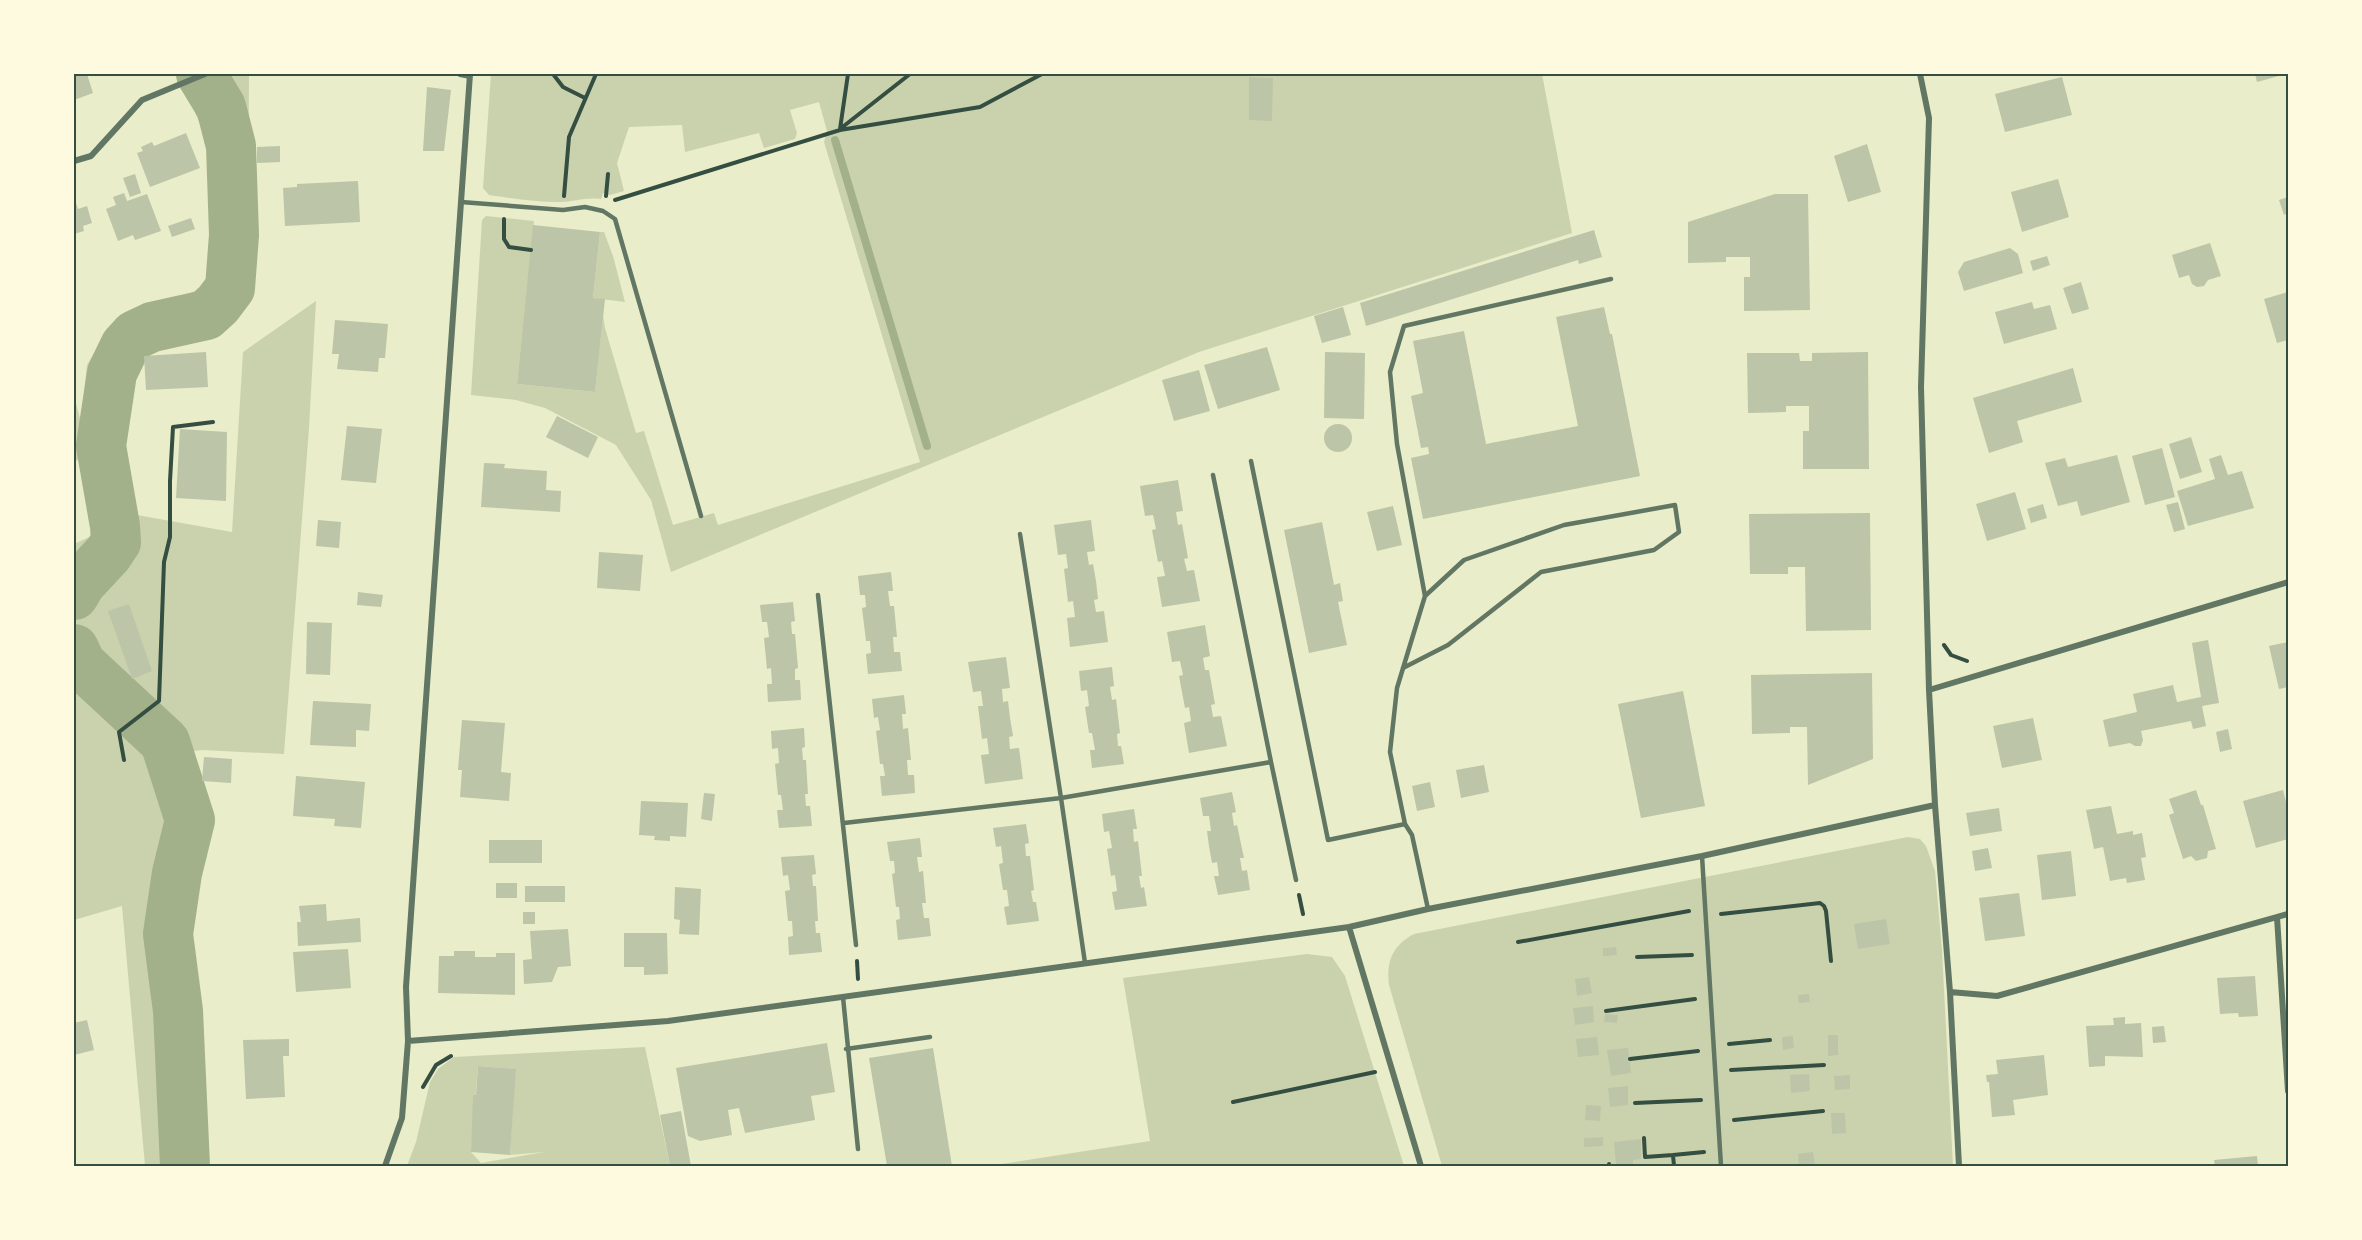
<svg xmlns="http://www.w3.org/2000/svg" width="2362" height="1240" viewBox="0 0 2362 1240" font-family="'Sofia Sans Condensed',sans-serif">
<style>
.green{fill:#cad2ad;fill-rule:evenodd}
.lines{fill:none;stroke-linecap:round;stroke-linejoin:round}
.stream{stroke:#a3b18a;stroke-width:8}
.river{stroke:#a3b18a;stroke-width:50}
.building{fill:#bcc5a7}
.path{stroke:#344e41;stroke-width:4}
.service{stroke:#617663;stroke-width:4.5}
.minor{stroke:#617663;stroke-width:6}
.neatline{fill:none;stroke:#344e41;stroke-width:2}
</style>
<rect width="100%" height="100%" fill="#e9edc9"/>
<path class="green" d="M227,74H249L248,282L240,306L220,326L145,340L132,355L123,378V426L137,515L232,532L243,352L316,301L309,428L284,754L202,750L186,752L204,812L205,850L189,894L185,934L196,1021L204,1166H145L122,906L74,920V544L96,534L83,459L74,461V396L81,422L87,365L104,337L126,317L204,288L213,273L215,198L212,152L187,94Z
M491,74H1542L1572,233L1199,352L671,572L651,500L616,445L545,408L516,400L471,395L482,220L486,216L534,221L517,384L595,392L603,315L605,328L636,433L644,431L673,525L714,513L718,525L920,462L824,142L827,131L819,102L790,110L797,133L795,139L764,148L759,133L685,152L682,125L629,127L617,163L624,191L610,195L603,193L601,199C584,197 575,202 559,202C536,202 511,198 489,195L483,188Z
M600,232H604L613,256L625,302L593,298Z
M1908,837L1920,839L1926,846L1935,871L1942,950L1953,1166H1442L1389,985C1386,961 1393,945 1414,934Z
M1307,954L1332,957L1345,976L1404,1166H989L1150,1141L1123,978Z
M645,1047L670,1166H407L416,1142L430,1082L438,1069L454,1057ZM478,1066L515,1069L510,1155L544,1152L481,1163L471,1152Z"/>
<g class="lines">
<path class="stream" d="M835,140L927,446"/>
<path class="river" d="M74,595L81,583L108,554L116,542L115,526L101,446L112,373L125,346L135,335L152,327L206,315L218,304L230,288L234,235L231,146L221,107L201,74
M74,649L81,664L165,742L190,820L177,873L168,934L178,1011L185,1166"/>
</g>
<path class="building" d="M74,74H87L93,93L74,100Z
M2255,74H2286L2257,82Z
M1249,77L1273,78L1272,121L1249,120Z
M2062,77L2072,115L2005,132L1995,94Z
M427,87L451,90L444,151H423Z
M186,133L200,168L150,187L137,153L143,151L141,147L152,142L154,146Z
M1867,144L1881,192L1848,202L1834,156Z
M280,146V162L257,163V147Z
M135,174L141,193L130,197L123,178Z
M2058,179L2069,217L2022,232L2011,192Z
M358,181L360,222L285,226L283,188L297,187V184Z
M124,193L127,201L147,194L161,231L135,240L133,235L118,241L106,209L116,205L113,197Z
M1775,194H1808L1810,310L1744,311V277H1750V257H1726V262L1688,263V222Z
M2288,197V213L2284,215L2279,200Z
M75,200L78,209L87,206L92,223L83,226L84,231L74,234V201Z
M191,218L195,229L172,237L168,226Z
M533,225L600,232L593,298L605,299L595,392L517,384Z
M1594,230L1602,257L1579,264L1578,260L1366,326L1360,303Z
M2210,243L2221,276L2208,280L2204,286L2197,287L2192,284L2189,275L2179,278L2172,255Z
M2010,248L2018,254L2023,273L1964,291L1958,272L1964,262Z
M2047,256L2050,265L2033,271L2030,261Z
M2081,282L2089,309L2072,314L2063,288Z
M2288,292V340L2277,343L2264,299Z
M2032,302L2034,309L2050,305L2057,329L2004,344L1995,312Z
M1343,307L1351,335L1322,343L1314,316Z
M1604,307L1610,334H1612L1640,476L1423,519L1411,458L1429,454L1428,447L1421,448L1411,396L1423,393L1413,341L1464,331L1486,444L1578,426L1556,317Z
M335,320L388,324L385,358H379L378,372L337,369L339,354H332Z
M1267,347L1280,390L1218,409L1204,365Z
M206,352L208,387L146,390L144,356Z
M1325,352L1365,353L1364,419L1324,418Z
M1868,352L1869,469H1803V431H1809V406H1786V412L1748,413L1747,353H1799L1800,361H1812V353Z
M2073,368L2082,402L2017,421L2023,442L1989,453L1973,398Z
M1199,370L1210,411L1174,421L1162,380Z
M557,416L598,437L588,458L546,437Z
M1324 438a14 14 0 1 1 28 0a14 14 0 1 1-28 0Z
M347,426L382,429L376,483L341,480Z
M180,429L227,432L226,501L176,498Z
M2191,437L2202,472L2180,479L2169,444Z
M2162,448L2175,497L2145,505L2132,456Z
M2117,455L2130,502L2081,516L2077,501L2058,506L2045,463L2065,458L2068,467Z
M2221,455L2228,475L2242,471L2254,508L2188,526L2177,491L2215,479L2209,459Z
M484,463L505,464L504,468L547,471L546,490L561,491L560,512L481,507Z
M1178,480L1183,511L1176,512L1178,525L1182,524L1188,558L1184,559L1187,571L1194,570L1200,601L1162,607L1157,577L1165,576L1162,561L1158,562L1152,530L1156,529L1153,515L1145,516L1140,486Z
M2015,492L2026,529L1987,541L1976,504Z
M2178,502L2185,529L2174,532L2166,505Z
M2043,504L2047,518L2031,523L2027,509Z
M1393,506L1402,545L1377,551L1367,512Z
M1870,513L1871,630L1806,631L1805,567H1788V574H1750L1749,514Z
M318,520L341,522L339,548L316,546Z
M1091,520L1095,551L1087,552L1089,565L1093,564L1096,581L1098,599L1094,600L1096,612L1104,611L1108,642L1070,647L1067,618L1075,617L1073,601L1068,602L1064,569L1068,568L1066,554L1058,555L1054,525Z
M1322,522L1334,585L1340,583L1343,601L1338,602L1347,645L1309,653L1284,530Z
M599,552L643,555L640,591L597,588Z
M891,572L893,591H888L890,606H894L897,637H893L894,652H900L902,671L868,674L866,654L871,653L870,641H866L862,608L866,607L865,595H860L858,576Z
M358,592L383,595L381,607L357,605Z
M793,602L795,621L791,622L792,634H795L798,668L795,669V680H800L801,700L768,702L767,684H772L771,668L767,669L764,638L769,637L767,622H762L760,605Z
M129,604L152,671L132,679L108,611Z
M307,622L332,623L330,675L306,674Z
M1205,625L1210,656L1203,658L1205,670H1209L1215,704L1211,705L1213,717L1221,716L1227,746L1189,753L1184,723L1191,721L1189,707L1185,708L1179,676L1183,675L1180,661L1172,662L1167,632Z
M2208,640L2219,703L2202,706L2206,726L2193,729L2191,721L2141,731L2143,740L2141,746H2135L2130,743L2109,747L2103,720L2137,712L2133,694L2173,685L2177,702L2201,697L2192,643Z
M2288,642V687L2279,689L2269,646Z
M1006,657L1010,688L1002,689L1003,702L1008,701L1010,718L1013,736L1009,737L1010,749L1019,748L1023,779L985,784L981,755L989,754L987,738L982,739L978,706H983L981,691L973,692L968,662Z
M1112,667L1114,686L1110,687L1112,700L1116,699L1120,733L1117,734L1118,746H1121L1124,764L1092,768L1090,750H1095L1092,733H1089L1085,707L1089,706L1087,690L1081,691L1079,671Z
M1872,673L1873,759L1808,785L1807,727H1790V733L1752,734L1751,675Z
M1683,691L1705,806L1641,818L1618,704Z
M904,695L906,714H902L903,729L908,728L911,760H907L908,775H914L915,793L882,796L880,776H885L883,764H880L876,731L880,730L878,717L874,718L872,699Z
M313,701L371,704L369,731L356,730V747L310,745Z
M2033,718L2042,760L2002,768L1993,726Z
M462,720L505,723L501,772L511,773L509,801L460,797L462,770H458Z
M804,728L805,747L802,748L803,760H806L808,794H805L806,806H810L812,826L779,828L777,810H783L781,795H778L775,764L779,763L778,748L772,749L771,731Z
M2228,729L2232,749L2220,752L2216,732Z
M204,757L232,759L231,783L202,781Z
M1484,765L1489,792L1461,798L1456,770Z
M296,776L365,782L361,828L334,826L335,819L293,816Z
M1430,782L1435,807L1417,811L1412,786Z
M2196,790L2201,805H2203L2216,849L2208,851L2207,858L2196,861L2191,856L2183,859L2169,815L2174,813L2169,799Z
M2283,790L2288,810V839L2256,848L2243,801Z
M1232,792L1236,812L1232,813L1234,826L1237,825L1244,858H1240L1242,871L1247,870L1250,890L1218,895L1214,876H1219L1217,862L1212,863L1209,846L1207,831H1211L1209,816H1203L1200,798Z
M704,793L715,794L712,821L701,819Z
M641,801L688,803L686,837L670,836V841L654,840L655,836L639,835Z
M2111,806L2117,834L2133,831V835L2142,833L2146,857L2141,858L2145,880L2127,883L2126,878L2110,881L2103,847L2094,849L2086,810Z
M1999,808L2002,831L1970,836L1966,813Z
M1134,809L1137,829H1133L1134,842L1138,841L1142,876H1139L1141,888L1144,887L1147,906L1115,910L1112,892L1117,891L1115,875L1111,876L1107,849L1112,848L1109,831L1104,832L1102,814Z
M1026,824L1029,843L1025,844L1026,856H1030L1034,890L1031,891L1033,902H1036L1039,921L1007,925L1004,907L1009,906L1007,890H1003L999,864L1003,863L1001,846L996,847L993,828Z
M920,838L922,857H917L919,872L923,871L926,903H922L924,918H929L931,936L898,940L896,920L900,919L899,907H896L892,874L895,873L894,861H890L887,842Z
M489,840H542V863H489Z
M1988,848L1992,868L1975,871L1972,851Z
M2071,851L2076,896L2042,900L2037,855Z
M814,855L816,874L812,875L813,886H816L818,921H815L816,933H820L822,952L789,955L788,937L793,936L792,921H788L785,891L790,890L788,875L783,876L781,857Z
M496,883H517V898H496Z
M525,886H565V902H525Z
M675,887L701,889L699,935L679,934L680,920L674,919Z
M2019,893L2025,936L1985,941L1979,898Z
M326,904L327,921L360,918L361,942L298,946L297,922H301L299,906Z
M523,912H535V924H523Z
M1886,919L1890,944L1858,949L1854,924Z
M568,929L571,966L558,967L552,982L524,984L523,960L532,959L530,931Z
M624,933H667L668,974L644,975V967H624Z
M1616,947L1617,955L1603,956V948Z
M348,949L351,988L296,992L293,952Z
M454,951H475V957H496V953H515V995L438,993L439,956H454Z
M2255,976L2258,1016L2239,1017L2238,1013L2220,1014L2217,978Z
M1589,977L1592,993L1577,996L1575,979Z
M1809,994L1810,1002L1799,1003L1798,995Z
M1593,1006L1594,1022L1575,1025L1573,1008Z
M1605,1014L1618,1015L1617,1023L1604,1022Z
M2125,1017V1024L2141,1023L2143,1057L2105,1056V1066L2089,1067L2086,1026L2114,1025L2113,1018Z
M87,1020L94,1050L74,1055V1023Z
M2164,1026L2166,1042L2153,1043L2152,1027Z
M1828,1035H1838V1055L1828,1056Z
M1793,1036L1794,1048L1783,1050L1782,1037Z
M1597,1037L1599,1055L1578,1057L1576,1039Z
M289,1039V1056H283L285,1097L246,1099L243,1040Z
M827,1043L835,1092L811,1096L815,1120L745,1133L739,1108L728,1110L732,1135L700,1141L688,1136L676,1068Z
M933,1048L952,1166H887L869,1058Z
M1628,1048L1631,1073L1611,1076L1607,1050Z
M2044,1055L2048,1095L2013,1100L2015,1115L1992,1117L1989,1082H1987L1986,1075L1998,1074L1996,1060Z
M478,1066L516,1069L510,1155L471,1152L473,1095H476Z
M1809,1074L1810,1091L1791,1093L1790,1075Z
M1850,1075V1089L1835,1090L1834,1076Z
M1628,1086V1105L1610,1107L1608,1088Z
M1586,1105L1601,1106L1600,1121L1585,1120Z
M681,1111L691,1166H670L660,1115Z
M1831,1113H1845L1846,1133L1832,1134Z
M1603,1137V1146L1584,1147V1138Z
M1641,1139V1159L1633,1160V1164L1616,1165L1614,1142Z
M1813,1152L1815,1165L1799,1166L1798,1154Z
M2257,1156L2258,1166H2215L2214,1160Z"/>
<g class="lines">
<path class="path" d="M553,74L563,87L585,98
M840,129L910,74
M840,129L848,74
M564,196L569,137L596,74
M606,196L608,174
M615,200L840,130L980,107L1042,74
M504,219V239L509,247L531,250
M1944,645L1951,655L1967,661
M124,760L119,732L159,701L164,562L170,537V481L173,427L213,422
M1299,895L1303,914
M1721,914L1820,903L1824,906L1826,911L1831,961
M1518,942L1689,911
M1637,957L1692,955
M857,961L858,979
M1606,1011L1695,999
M1729,1044L1770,1040
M1630,1059L1698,1051
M1731,1070L1824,1065
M423,1087L436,1065L451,1056
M1233,1102L1375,1072
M1635,1103L1701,1100
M1734,1120L1823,1111
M1644,1138L1645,1157L1673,1155
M1609,1164V1166
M1674,1166L1673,1155L1704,1152"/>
<path class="service" d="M461,202L563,210L585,207L603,211L615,219L701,516
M1251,461L1328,840L1405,824
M1020,534L1061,798L1271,762L1213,475
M818,595L856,945
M1425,596L1397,444L1390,372L1404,326L1611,279
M1403,668L1448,645L1541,572L1654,550L1679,532L1675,505L1564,525L1464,560L1425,596L1397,688L1390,752L1405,824L1412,835L1428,909
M1271,762L1296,880
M844,823L1061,798L1085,963
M1702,856L1721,1166
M843,997L858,1149
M846,1049L930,1037"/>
<path class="minor" d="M460,74L470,76
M1920,74L1929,118L1921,387L1929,690L1935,805L1950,992L1959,1166
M74,161L91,156L142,100L205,74
M1929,690L2288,582
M2277,917L2288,1091
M1349,927L1421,1166
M1950,992L1997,996L2288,914
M408,1041L668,1021L1349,927L1428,909L1702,856L1935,805
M385,1166L402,1118L408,1041L406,987L415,856L470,74"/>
</g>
<rect width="2362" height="1240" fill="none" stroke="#fefae0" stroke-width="150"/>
<rect x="75" y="75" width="2212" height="1090" class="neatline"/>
</svg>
